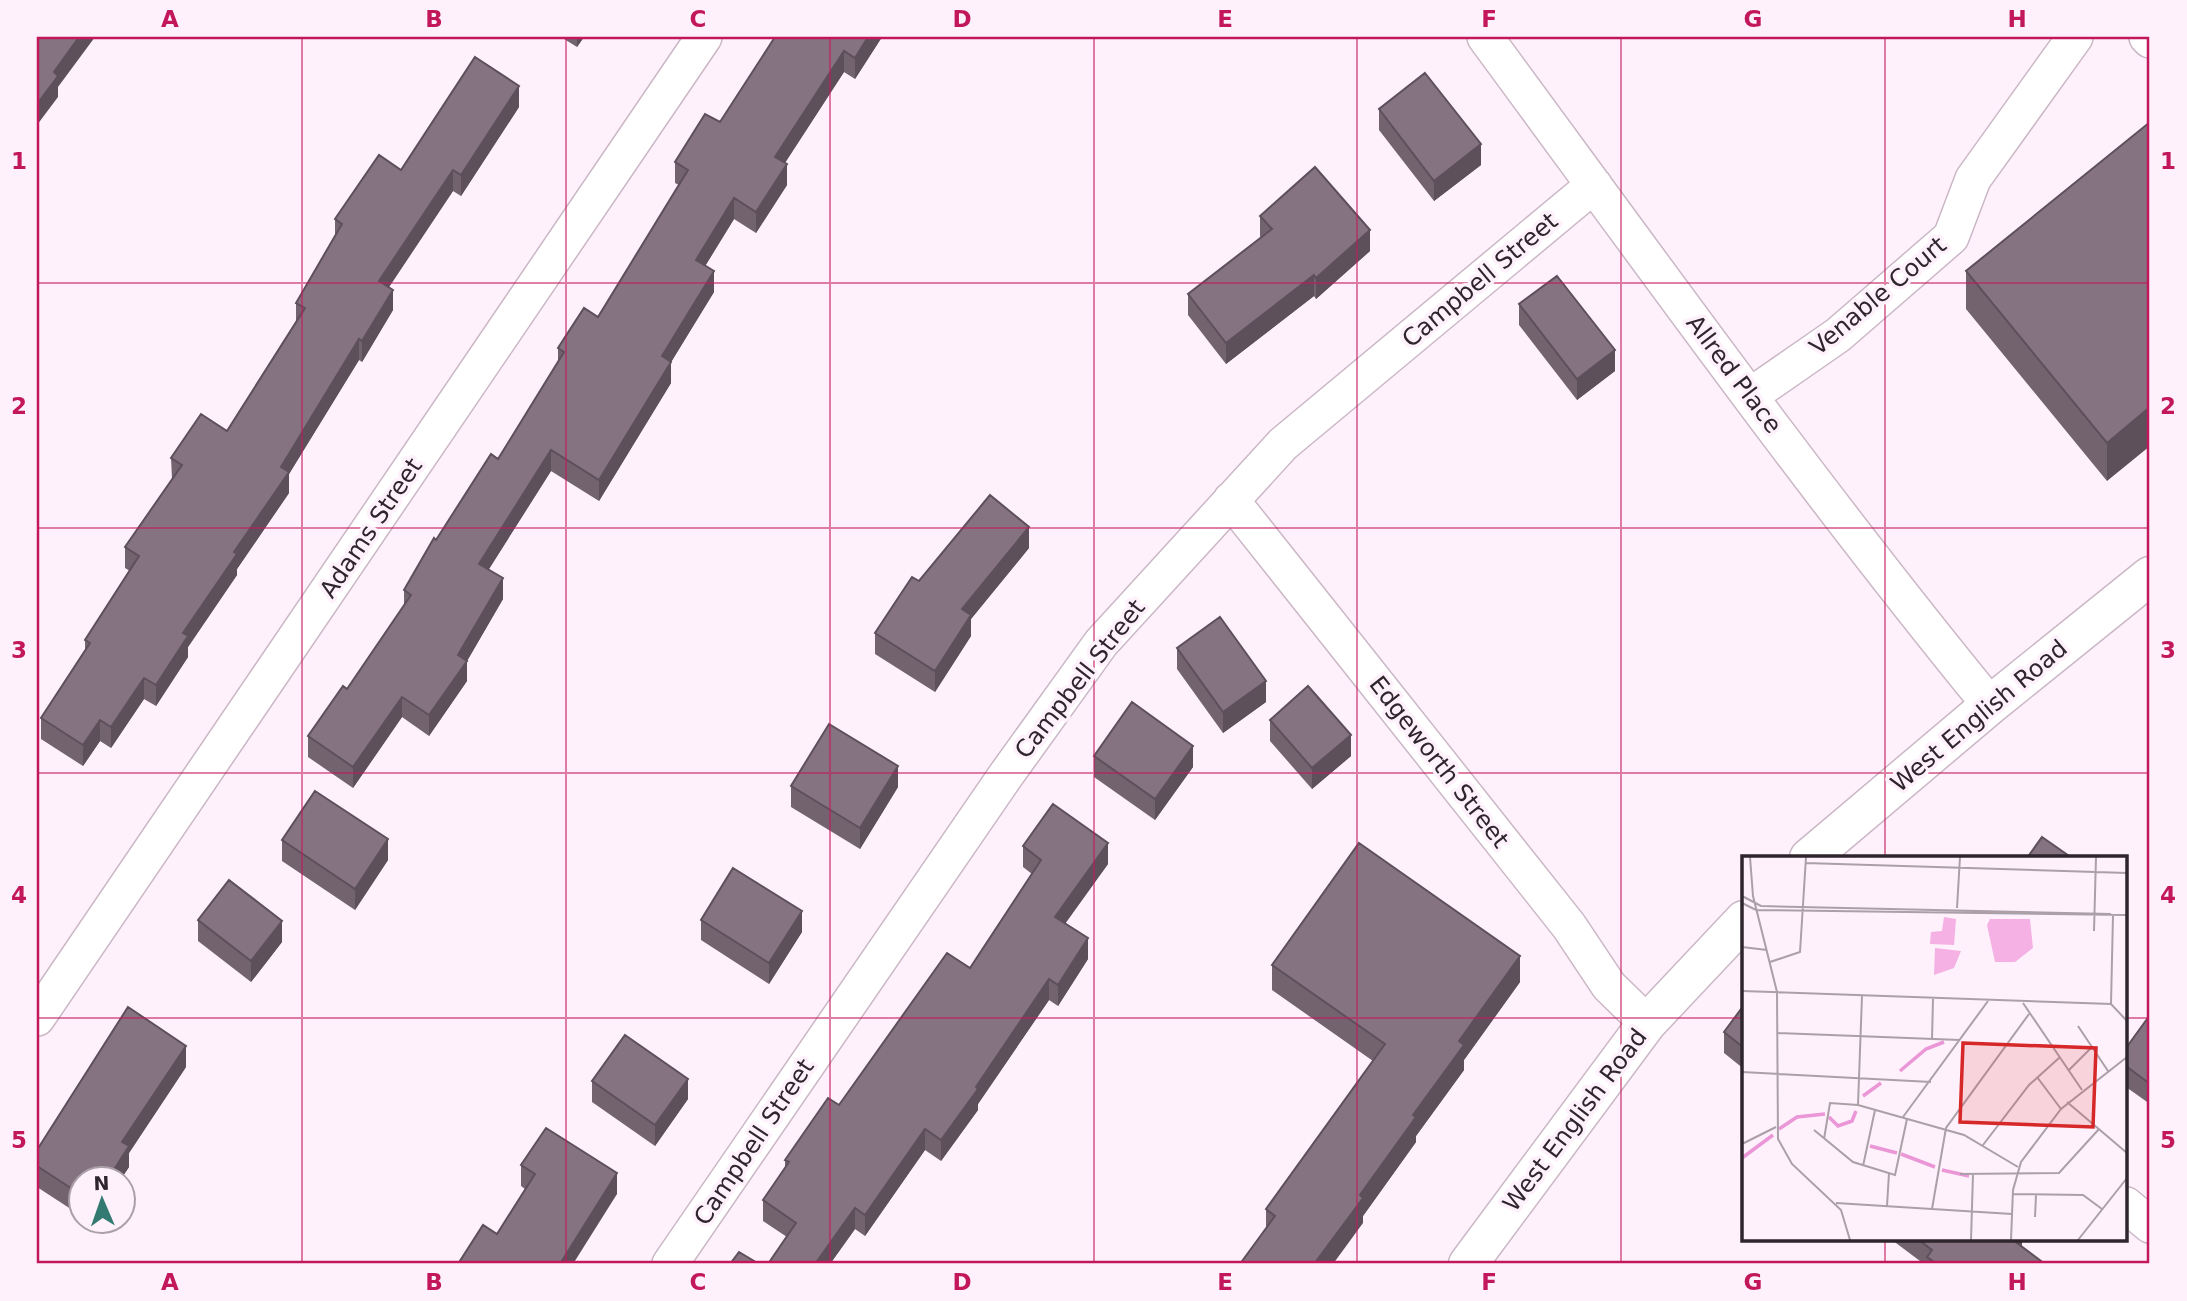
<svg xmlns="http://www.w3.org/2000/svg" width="2187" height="1301" viewBox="0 0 2187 1301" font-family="'DejaVu Sans',sans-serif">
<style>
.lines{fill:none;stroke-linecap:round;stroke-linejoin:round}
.minor-casing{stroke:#cbb7c6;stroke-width:38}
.secondary-casing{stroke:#cbb7c6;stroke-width:41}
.minor{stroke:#fff;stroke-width:35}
.secondary{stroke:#fff;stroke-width:38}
.wall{fill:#73636f}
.shaded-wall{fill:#5e505a}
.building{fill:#867381;stroke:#5e505a;stroke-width:2}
.grid{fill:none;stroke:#c2185b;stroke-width:2;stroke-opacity:0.55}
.labels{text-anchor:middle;stroke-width:7;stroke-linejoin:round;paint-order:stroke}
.street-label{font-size:24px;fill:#2e262c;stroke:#fef1fb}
.inset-river{fill:none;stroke:#ea96d7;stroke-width:3.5}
.inset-road{fill:none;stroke:#aba0a8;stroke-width:2}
.view{fill:#d62828;fill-opacity:0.15;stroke:#d62828;stroke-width:3.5}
.inset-edge{fill:none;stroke:#2e262c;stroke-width:3.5}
.neatline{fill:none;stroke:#c2185b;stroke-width:2.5}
.grid-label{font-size:23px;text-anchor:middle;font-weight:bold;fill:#c2185b}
</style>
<rect width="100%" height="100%" fill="#fef1fb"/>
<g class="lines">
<g class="minor-casing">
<path id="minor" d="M1485,37C1650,261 1813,489 1990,705
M2147,37L2150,40
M1750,396L1838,335L1951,237L1973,179L2075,37
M1231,500L1569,926L1609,986L1647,1023
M37,1018L704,37
M2126,1205L2150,1225
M670,1264L1006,775L1101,643L1283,444L1594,185"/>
</g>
<g class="secondary-casing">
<path id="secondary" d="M1809,858L1990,705L2150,576
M1468,1264L1647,1023L1744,920"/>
</g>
<use href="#minor" class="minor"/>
<use href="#secondary" class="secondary"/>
</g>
<path class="wall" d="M561,37H584L577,47Z
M775,37H882L855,79L844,72L785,163L787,185L756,233L734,219L705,266L714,292L671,362V383L599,501L551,471L488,570L503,599L467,661V681L429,736L402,717L353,788L308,757V736L347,689L404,606V590L436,540L498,459L558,362V348L598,317L679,185L675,183V162L720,122Z
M519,107L461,196L453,191L389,287L393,310L362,362L359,360L289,474V493L237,569V575L188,647V657L156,706L144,699L111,748L100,741L83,766L41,739V718L85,650V640L130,571L125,568V547L172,479L171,458L227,431L296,321V303L335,237V219L401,170Z
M1379,109L1481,165L1434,201L1379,130Z
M2150,122L2107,481L1966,309V271Z
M1260,216L1370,251L1316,299L1314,296L1226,364L1188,315V294L1261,238L1260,236Z
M1519,304L1615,371L1577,400L1519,325Z
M1029,548L971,619V636L935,692L875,654V633L919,581Z
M1177,648L1266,702L1223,733L1177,669Z
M1270,720L1351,756L1312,789L1270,741Z
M1094,756L1193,767L1155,820L1094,777Z
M791,786L898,787L860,849L791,807Z
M282,840L388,860L355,910L282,861Z
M1023,846L1108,864L1065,923L1088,959L1058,1006L1049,1000L978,1104V1110L941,1161L925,1150L865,1236L855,1229L830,1264H768L787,1237L763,1221V1200L785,1168V1160L970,968L1032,874L1023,867Z
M198,920L282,942L251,982L198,941Z
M701,920L802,932L769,984L701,940Z
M1272,965L1520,982L1464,1060V1070L1416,1136V1142L1363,1216V1223L1266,1228V1209L1373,1061L1272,990Z
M1744,1005V1069L1724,1053V1032Z
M2150,1015V1104L2126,1087V1048Z
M186,1067L129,1153V1167L121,1179H80V1215L37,1187V1150Z
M592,1081L688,1099L655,1146L592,1102Z
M521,1165L617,1194L497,1234L525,1189L521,1186Z
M1892,1240H2022V1246L2045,1264H1924Z"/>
<path class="shaded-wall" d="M79,37H95L58,87V97L37,125V104L54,72Z
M577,37H584L577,47Z
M868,37H882L855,79V58Z
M844,51V72L775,178V157Z
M519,86V107L461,196V175Z
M1481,144V165L1434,201V181Z
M787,164V185L756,233V212Z
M453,170V191L379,302V281Z
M734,198V219L696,281V260Z
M1370,230V251L1316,299V278Z
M714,271V292L662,377V356Z
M1314,275V296L1226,364V343Z
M393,290V310L362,362V341Z
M359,339V360L289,474V493L237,569V575L188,647V657L156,706V685L183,633L234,552L281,467Z
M1615,350V371L1577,400V379Z
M671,362V383L599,501V480Z
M2150,407V446L2107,481V443Z
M551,450V471L479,585V564Z
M1029,527V548L971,619V636L935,692V671L962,609Z
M503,578V599L467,661V681L429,736V715L458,655Z
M144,678V699L111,748V727Z
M1266,681V702L1223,733V712Z
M402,697V717L353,788V767Z
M100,720V741L83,766V745Z
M1351,735V756L1312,789V768Z
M1193,746V767L1155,820V799Z
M898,766V787L860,849V828Z
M388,839V860L355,910V889Z
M1108,843V864L1055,938V917Z
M802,911V932L769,984V963Z
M282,921V942L251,982V961Z
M1088,938V959L1058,1006V985Z
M1520,956V982L1464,1060V1070L1416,1136V1142L1363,1216V1223L1333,1264H1314L1413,1115L1459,1041Z
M1049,979V1000L978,1104V1110L941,1161V1140Z
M186,1046V1067L129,1153V1167L121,1179H108L122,1142Z
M688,1079V1099L655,1146V1125Z
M925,1129V1150L865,1236V1215Z
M617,1173V1194L573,1264H560Z
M855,1208V1229L830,1264H815Z
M2013,1240H2022V1249Z"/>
<path class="building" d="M37,37H79L54,72L58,76L37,104Z
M775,37H868L855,58L844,51L775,157L787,164L756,212L734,198L696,260L714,271L662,356L671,362L599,480L551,450L479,564L503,578L458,655L467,661L429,715L402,697L353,767L308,736L343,686L347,689L411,595L404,590L434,538L436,540L491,454L498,459L564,352L558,348L584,308L598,317L688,170L675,162L705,114L720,122Z
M475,57L519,86L461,175L453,170L379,281L393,290L362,341L359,339L281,467L289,472L234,552L237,554L183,633L188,636L156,685L144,678L111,727L100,720L83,745L41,718L90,643L85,640L139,556L125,547L182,465L171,458L201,414L227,431L305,308L296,303L342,224L335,219L379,155L401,170Z
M1425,73L1481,144L1434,181L1379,109Z
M2150,122V407L2107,443L1966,271Z
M1315,167L1370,230L1316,278L1314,275L1226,343L1188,294L1272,229L1260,216Z
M1557,276L1615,350L1577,379L1519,304Z
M990,495L1029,527L962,609L971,615L935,671L875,633L912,577L919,581Z
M1220,617L1266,681L1223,712L1177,648Z
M1308,686L1351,735L1312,768L1270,720Z
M1132,702L1193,746L1155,799L1094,756Z
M829,724L898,766L860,828L791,786Z
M315,791L388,839L355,889L282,840Z
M1053,804L1108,843L1055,917L1088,938L1058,985L1049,979L976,1087L978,1089L941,1140L925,1129L865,1215L855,1208L815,1264H768L796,1223L763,1200L789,1162L785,1160L828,1098L839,1105L947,953L970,968L1041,860L1023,846Z
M2042,837L2072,858H2027Z
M1359,843L1520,956L1459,1041L1464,1045L1413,1115L1416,1117L1360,1195L1363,1198L1314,1264H1240L1275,1216L1266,1209L1385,1044L1272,965Z
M733,868L802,911L769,963L701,920Z
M229,880L282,921L251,961L198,920Z
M1744,1005V1048L1724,1032Z
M128,1007L186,1046L122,1142L129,1146L108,1179H80V1194L37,1166V1150Z
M2150,1015V1084L2126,1066V1048Z
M625,1035L688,1079L655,1125L592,1081Z
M546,1128L617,1173L560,1264H458L483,1225L497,1234L535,1174L521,1165Z
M1919,1240H2013L2045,1264H1937L1927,1257L1932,1250Z
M739,1252L759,1264H730Z"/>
<path class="grid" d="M302,37V1264M566,37V1264M830,37V1264M1094,37V1264M1357,37V1264M1621,37V1264M1885,37V858M37,283H2150M37,528H2150M37,773H2150M37,1018H1744M2126,1018H2150M1885,1240V1264"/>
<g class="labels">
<g class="street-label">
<text transform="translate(1480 280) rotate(-40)" y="8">Campbell Street</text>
<text transform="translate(1878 296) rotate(-40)" y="8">Venable Court</text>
<text transform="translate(1734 374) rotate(53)" y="8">Allred Place</text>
<text transform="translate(371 528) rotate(-56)" y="8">Adams Street</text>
<text transform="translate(1080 679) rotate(-52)" y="8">Campbell Street</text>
<text transform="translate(1979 716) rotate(-40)" y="8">West English Road</text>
<text transform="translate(1439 762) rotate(52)" y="8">Edgeworth Street</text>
<text transform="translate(1575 1120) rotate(-53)" y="8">West English Road</text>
<text transform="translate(754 1142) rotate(-56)" y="8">Campbell Street</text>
</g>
</g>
<g transform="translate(1742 856)">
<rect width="385" height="385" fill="#fef1fb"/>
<path d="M202,61L214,63L212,89L188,88L189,76L200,75Z" fill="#f5b1e4"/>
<path d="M248,63H288L291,92L273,106H253L245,69ZM193,92L219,95L212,112L192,119Z" fill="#f5b1e4"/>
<path class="inset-river" d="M158,215L184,193L202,186M121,240L139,227M87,261L96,270L110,265L114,255M37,273L55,261L83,258M128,290L155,297M159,298L193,311M0,302L31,279M200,314L227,320"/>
<path class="inset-road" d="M8,1L11,40L35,136L36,283L50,308L99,354L108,384M63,7L385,17M0,40L19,50L369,58M0,47L14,54L385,59M215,52L218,1M352,75L354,1M0,91L25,94M28,106L58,96L64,1M0,135L369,148L385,165M281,147L340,234M369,148L371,59M336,170L366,215M35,177L218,184M190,184L191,143M326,215L349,192M0,216L189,226M295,221L319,253M325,246L385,297M116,249L120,140M161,261L246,145M72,274L111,306L153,319L165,263M82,283L88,247L116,249L222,279L276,311M0,288L34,271M241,289L287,229L317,202M121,310L133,254M218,318L317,317L357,273M271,338L341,339L360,353M94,347L270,358M145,350L147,317M190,353L204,272L287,158M293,361L294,339M229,384L231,318M269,384L271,334L279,306L319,253L385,201M336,384L385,322"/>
<path class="view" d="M221,187L354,192L351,271L218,266Z"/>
<rect width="385" height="385" class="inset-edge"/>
</g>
<rect width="2187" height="1301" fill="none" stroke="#fef1fb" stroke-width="77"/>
<g transform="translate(102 1200) rotate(358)"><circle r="33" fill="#fef1fb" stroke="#aba0a8" stroke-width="2"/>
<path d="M0-5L12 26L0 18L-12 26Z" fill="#337a72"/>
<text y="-10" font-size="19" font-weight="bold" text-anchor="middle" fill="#2e262c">N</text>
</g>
<rect x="38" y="38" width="2110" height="1224" class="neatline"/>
<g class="grid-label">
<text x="170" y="27">A</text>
<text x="434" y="27">B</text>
<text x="698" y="27">C</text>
<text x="962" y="27">D</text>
<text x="1225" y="27">E</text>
<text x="1489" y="27">F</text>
<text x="1753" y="27">G</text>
<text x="2017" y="27">H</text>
<text x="19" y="169">1</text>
<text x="2168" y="169">1</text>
<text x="19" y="414">2</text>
<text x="2168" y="414">2</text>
<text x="19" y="658">3</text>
<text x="2168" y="658">3</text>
<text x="19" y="903">4</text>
<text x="2168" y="903">4</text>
<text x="19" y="1148">5</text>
<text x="2168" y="1148">5</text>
<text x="170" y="1290">A</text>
<text x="434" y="1290">B</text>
<text x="698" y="1290">C</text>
<text x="962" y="1290">D</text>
<text x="1225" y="1290">E</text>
<text x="1489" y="1290">F</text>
<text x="1753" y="1290">G</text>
<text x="2017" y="1290">H</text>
</g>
</svg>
